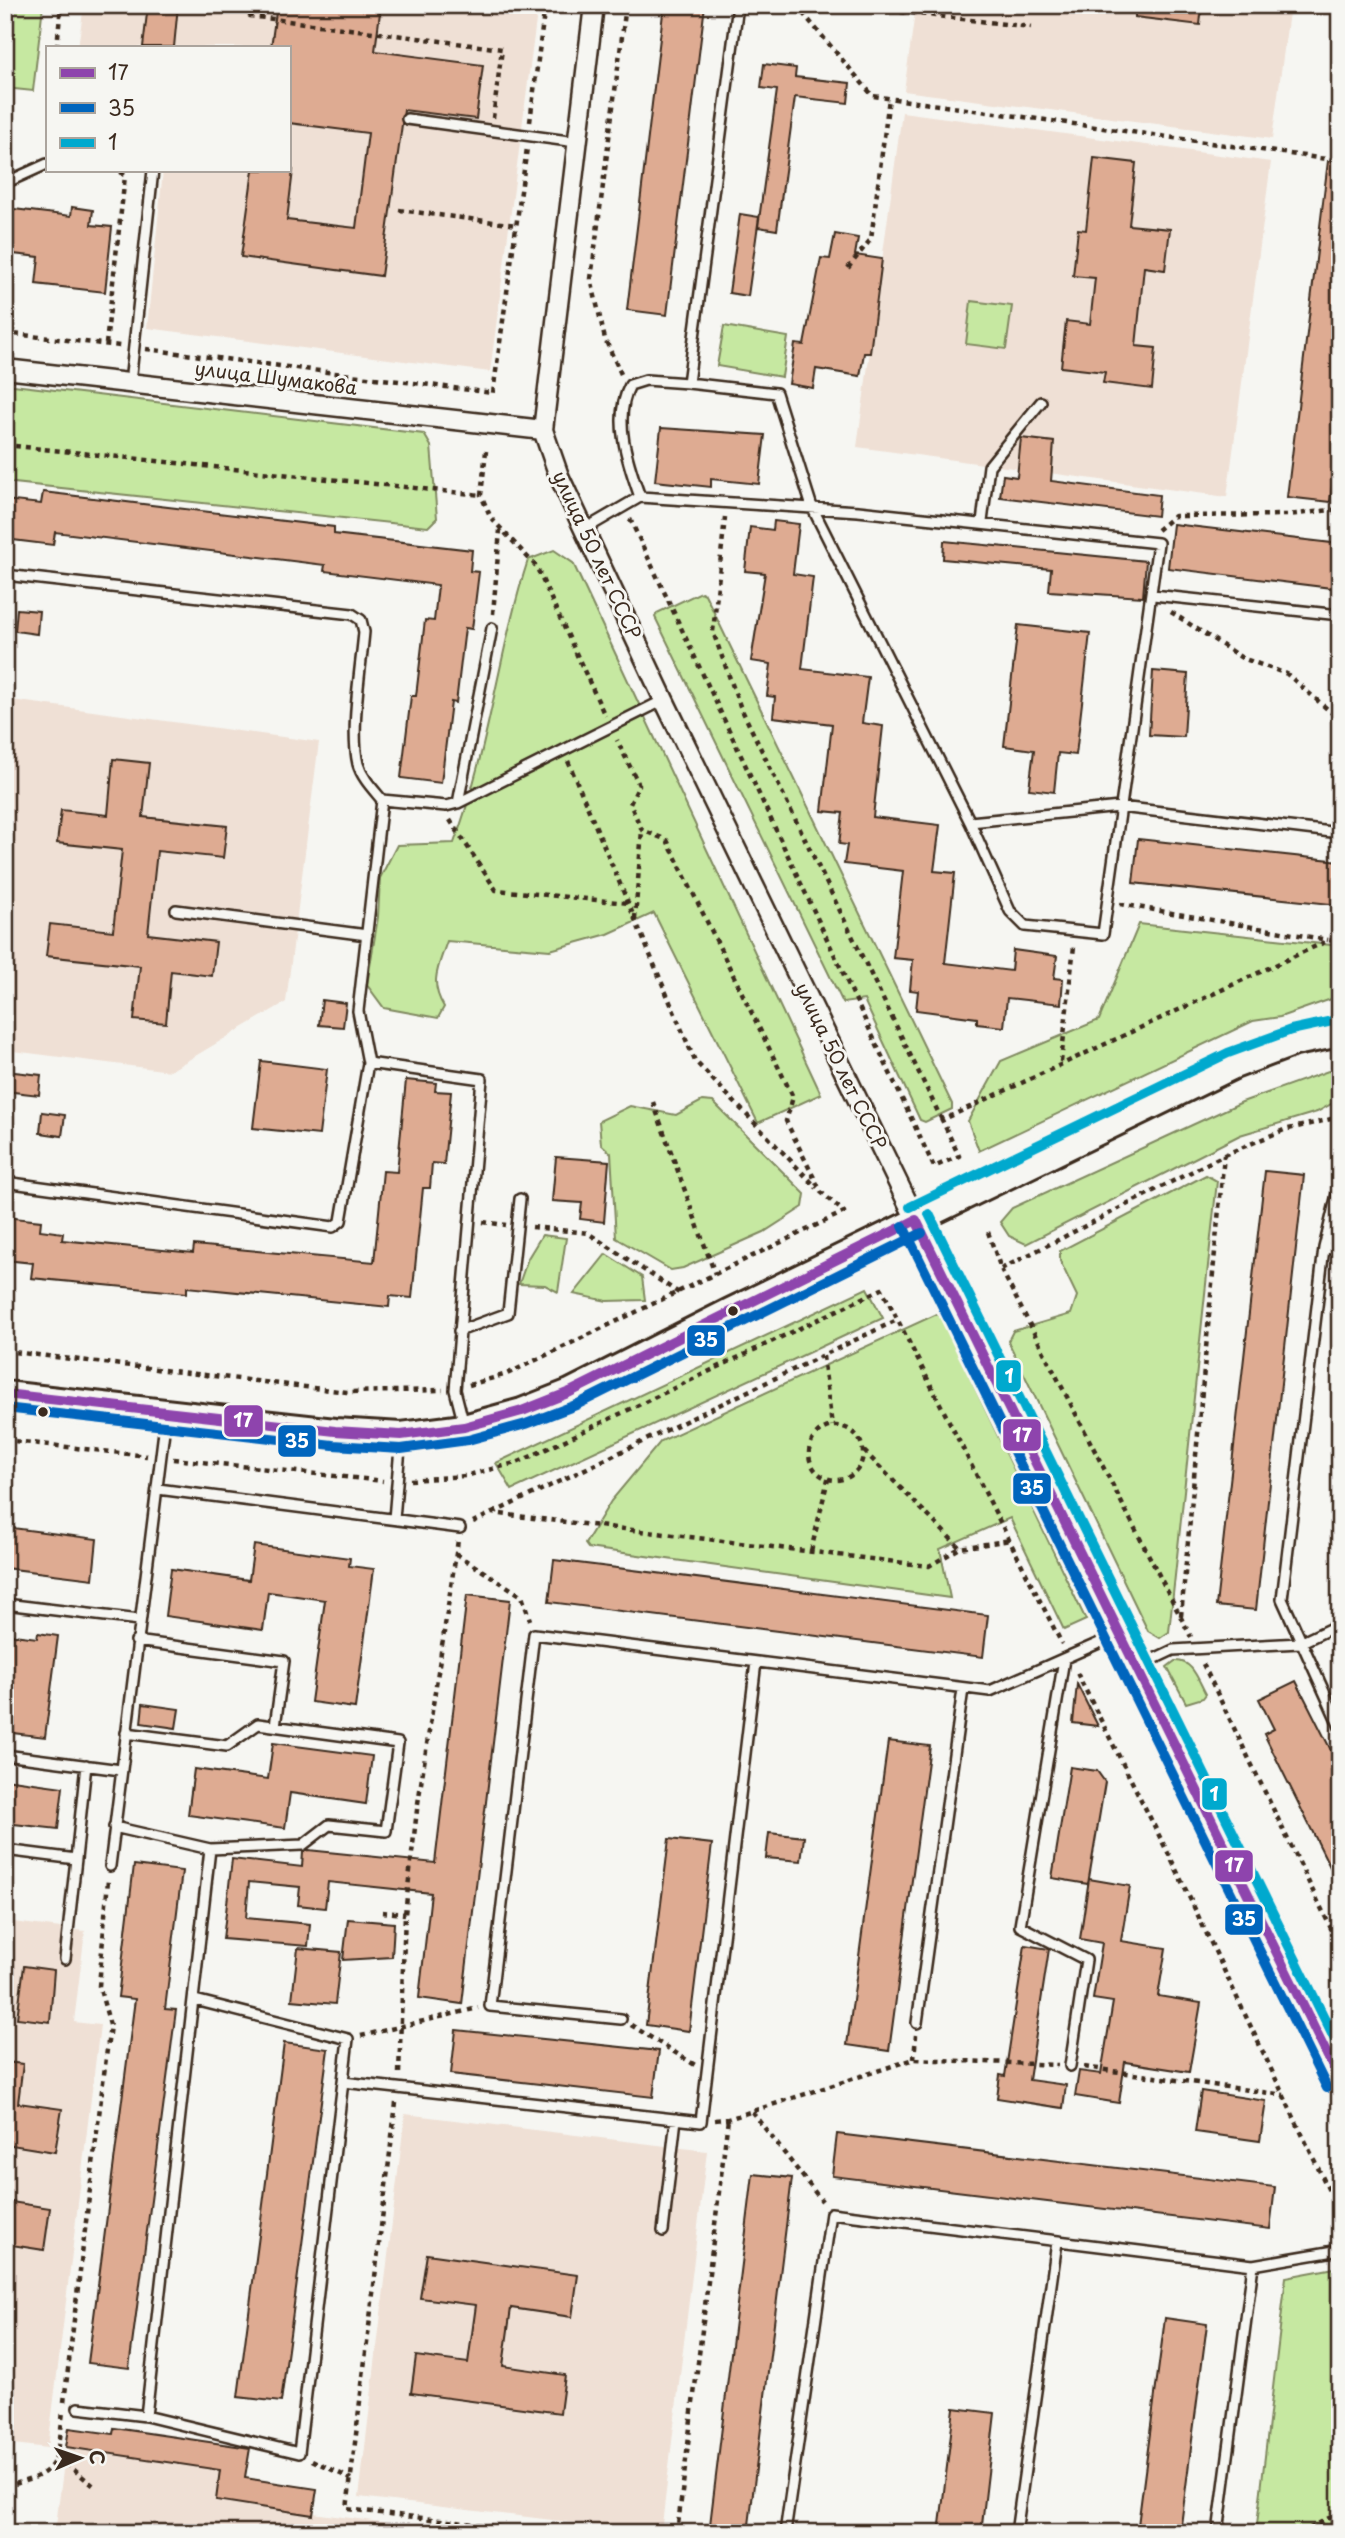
<svg xmlns="http://www.w3.org/2000/svg" width="1345" height="2538" viewBox="0 0 1345 2538" font-family="'Playpen Sans',sans-serif">
<style>
.built{fill:#efe0d5}
.green{fill:#c6e8a1;stroke:#808960;stroke-width:2}
.building{fill:#deab92;stroke:#3b2a1e;stroke-width:2}
.lines{fill:none;stroke-linecap:round;stroke-linejoin:round}
.lane-casing{stroke:#3b2a1e;stroke-width:14}
.street-casing{stroke:#3b2a1e;stroke-width:23}
.secondary-casing{stroke:#3b2a1e;stroke-width:30}
.path{stroke:#3b2a1e;stroke-width:4.5;stroke-dasharray:5 5;stroke-linecap:butt}
.lane{stroke:#f6f6f2;stroke-width:9}
.street{stroke:#f6f6f2;stroke-width:18}
.secondary{stroke:#f6f6f2;stroke-width:24}
.bus-1-casing{stroke:#f6f6f2;stroke-width:16}
.bus-2-casing{stroke:#f6f6f2;stroke-width:16}
.bus-3-casing{stroke:#f6f6f2;stroke-width:16}
.bus-1{stroke:#8e44ad;stroke-width:10}
.bus-2{stroke:#0065bd;stroke-width:10}
.bus-3{stroke:#00a9ce;stroke-width:10}
.bus-dot{fill:#3b2a1e;stroke:#f6f6f2;stroke-width:2.5}
.labels{text-anchor:middle;stroke-width:6;stroke-linejoin:round;paint-order:stroke}
.street-label{font-size:19px;fill:#3b2a1e;stroke:#f6f6f2}
.line-badge{stroke:#f6f6f2;stroke-width:2.5}
.badge-label{font-size:19px;text-anchor:middle;font-weight:bold;fill:#fff}
</style>
<rect width="100%" height="100%" fill="#f6f6f2"/>
<filter id="ink" filterUnits="userSpaceOnUse"><feTurbulence type="fractalNoise" baseFrequency=".0143" numOctaves="2"/><feDisplacementMap in="SourceGraphic" scale="14" xChannelSelector="R" yChannelSelector="G"/><feConvolveMatrix kernelMatrix="1 2 1 2 8 2 1 2 1" color-interpolation-filters="sRGB"/></filter>
<g filter="url(#ink)">
<path class="built" d="M84,5H538L490,372L147,328L163,170H289V47H78Z
M916,5H1290L1272,139L904,91Z
M902,112L1271,162L1227,497L857,447Z
M5,699L319,742L286,1002L170,1071L5,1050Z
M5,1921L85,1931L74,2022L100,2025L48,2448L5,2443Z
M405,2114L707,2151L661,2533L359,2497Z
M66,2447L220,2470L216,2500L462,2533H55Z"/>
<path class="green" d="M5,5H43L33,91L5,88Z
M971,301L1012,306L1006,349L966,344Z
M724,326L788,337L782,377L717,366Z
M5,384L424,434L431,446L437,518L428,527L5,482Z
M554,550L573,563L821,1094L758,1123L654,913L608,934L550,950L447,941C438,968 429,982 444,1007L438,1018L384,1008L367,985L378,917L380,878L397,845L454,843C489,751 498,653 528,560Z
M701,592L705,594L952,1104V1109L925,1122L920,1120L864,1000L843,1003L655,617L657,613Z
M1139,924L1340,946V996L1280,1017L1253,1021L979,1151L968,1121L1001,1061L1099,1020Z
M1331,1070L1340,1071V1099L1317,1112L1240,1135L1026,1244L1009,1236L1000,1222L1012,1208L1242,1102Z
M702,1101L713,1102L805,1194L803,1207L764,1232L683,1268L671,1270L616,1238L611,1153L601,1144L599,1121L630,1106L676,1115Z
M1206,1175L1217,1181L1169,1632L1160,1638L1148,1631L1008,1341L1013,1331L1071,1314L1077,1296L1060,1261V1251Z
M542,1235L566,1238L558,1292L545,1285L519,1284L528,1258Z
M606,1254L642,1277L645,1300L607,1301L574,1294Z
M867,1288L883,1318L512,1490L496,1463Z
M939,1313L1086,1620L1064,1630L1010,1518L940,1549L950,1598L588,1548L585,1544L611,1501L661,1441Z
M1175,1661C1193,1660 1198,1680 1206,1694L1203,1698L1186,1703L1167,1667Z
M1340,2267V2520L1331,2519L1330,2533H1256L1286,2277Z"/>
<path class="building" d="M148,5H178L174,47H143Z
M277,5H381L375,51L483,65L476,119L404,110L381,276L241,257L253,170H293L287,220L356,228L368,133L289,123V47H271Z
M664,5H705L667,315L627,310Z
M1135,5H1202L1200,25L1135,17Z
M764,64L796,68L795,77L850,83L848,103L795,97L777,230L758,227L777,90L761,88Z
M1094,158L1136,163L1129,225L1170,229L1165,270L1144,267L1136,346L1156,348L1152,389L1103,383L1105,372L1061,367L1066,321L1090,324L1095,278L1073,276L1078,229L1086,230Z
M1328,161L1340,162V421L1330,502L1287,497Z
M72,207L93,210L91,225L112,227L105,292L36,284L39,257L5,253V208L71,216Z
M740,214L759,217L748,296L729,293Z
M835,234L858,238L855,255L882,259L870,353H864L860,376L816,369L813,388L789,384L795,344L804,345L821,258L830,259Z
M661,428L765,435L759,484L711,479V487L655,481Z
M1021,438L1054,442L1051,481L1159,495L1157,516L1000,497L1003,475L1017,477Z
M43,492L334,527V534L472,550L470,571L479,572L472,629L465,628L456,703L451,702L441,783L401,778L411,696H416L425,620L434,621L438,585L324,571L325,565L55,532L53,545L5,539V500L41,504Z
M774,521L799,524L793,574L813,577L802,669L868,677L862,723L883,726L873,817L940,825L934,871L955,873L945,963L1011,971L1013,950L1057,956L1054,978L1063,979L1061,1004L1007,998L1004,1027L977,1024V1018L916,1010L918,991L910,990L913,960L893,958L903,871L844,864L847,845L839,844L843,813L822,811L832,724L773,717L775,697L767,696L771,664L751,661L765,573L745,571L750,527L773,530Z
M1173,524L1340,544V589L1168,568Z
M944,541L1146,561L1143,597L1049,591L1051,569L943,559Z
M17,609L39,611L37,634L15,631Z
M1018,625L1090,633L1076,755L1058,753L1054,792L1029,789L1034,750L1004,746Z
M1153,671L1188,674L1184,737L1149,735Z
M113,759L149,763L143,817L227,826L223,858L157,851L148,934L216,942L212,976L171,971L166,1023L134,1020L140,966L46,956L50,924L113,931L122,850L57,843L61,810L108,815Z
M1138,839L1340,861V905L1133,883Z
M322,1000L346,1003L343,1027L319,1025Z
M261,1061L327,1069L319,1135L253,1128Z
M5,1071L41,1075L39,1095L5,1091Z
M406,1080L436,1083L435,1091L451,1092L444,1164L432,1163L430,1188H423L412,1298L390,1296L389,1307L187,1287V1293L31,1278L33,1263L5,1260V1217L41,1221L40,1230L63,1233L62,1240L193,1253L194,1245L374,1262L383,1171L397,1172Z
M42,1112L65,1115L62,1136L40,1133Z
M556,1157L609,1161L604,1222L580,1219L582,1203L552,1201Z
M1265,1171L1304,1175L1256,1610L1216,1606Z
M5,1527L97,1539L93,1579L5,1568Z
M254,1545L350,1558L349,1566L374,1569L355,1708L311,1702L325,1600L268,1592L263,1630L165,1616L171,1569L249,1580Z
M554,1560L988,1615L983,1657L549,1602Z
M467,1595L510,1600L462,2004L419,1998L431,1893L328,1882L325,1908L298,1905L300,1887L249,1882L246,1918L310,1924L308,1946L223,1939L232,1859L302,1867L303,1852L308,1850L435,1863Z
M38,1633L58,1636L45,1737L5,1732V1634L37,1638Z
M1296,1681L1340,1768V1887L1264,1734L1274,1729L1259,1699Z
M1077,1684L1098,1726L1073,1723Z
M143,1704L179,1709L176,1728L141,1723Z
M888,1741L930,1746L889,2051L847,2045Z
M273,1743L372,1756L366,1804L290,1793L285,1828L188,1815L194,1769L268,1779Z
M1070,1767L1097,1771L1105,1782L1088,1884L1052,1878Z
M5,1779L63,1787L58,1829L5,1823Z
M769,1833L804,1837L801,1861L766,1858Z
M669,1839L712,1844L689,2031L646,2025Z
M134,1865L182,1871L165,2009L176,2010L129,2368L88,2363L135,1999L118,1997Z
M1089,1879L1130,1886L1121,1941L1166,1948L1158,1996L1201,2003L1189,2072L1125,2062L1119,2103L1075,2096L1079,2071L1101,2074L1113,2002L1093,1999L1102,1943L1080,1939Z
M348,1919L394,1923L392,1957L343,1960Z
M1025,1945L1049,1949L1029,2080L1066,2085L1063,2108L997,2098L1000,2075L1005,2076Z
M298,1948L341,1952L335,2004L292,2000Z
M24,1966L54,1970L50,2022L17,2018Z
M456,2030L659,2051L653,2097L451,2074Z
M284,2043L328,2049L281,2402L238,2397Z
M5,2062L23,2064L18,2103L62,2109L55,2152L5,2144Z
M1201,2091L1266,2101L1260,2141L1195,2132Z
M837,2134L1275,2187L1270,2229L832,2176Z
M753,2174L792,2178L748,2533H709Z
M5,2201L50,2208L44,2250L5,2244Z
M427,2254L578,2275L572,2317L511,2308L503,2366L565,2375L560,2413L411,2393L416,2356L468,2363L476,2305L420,2298Z
M1165,2318L1207,2324L1180,2533H1137Z
M954,2408L995,2413L981,2533H939Z
M69,2428L113,2434L114,2428L250,2448L245,2478L317,2489L313,2515L216,2500L220,2470L66,2447Z"/>
<g class="lines">
<g class="lane-casing">
<path id="lane" d="M407,119L576,142
M5,183L47,164
M130,383L153,170
M688,383L776,393L812,507L970,822L1120,807L1340,833
M640,497C628,463 612,419 630,385L646,380L688,383L738,5
M982,522L989,466L1041,402
M585,529L640,497L858,511L1158,543L1103,934L1025,926L1010,911L970,822
M5,575L352,614L361,620L364,632C361,668 350,730 358,764C362,778 373,789 382,800L446,806L458,803L664,700
M1153,595L1340,615
M458,803L492,628
M176,910L367,935
M368,1063L358,1011L382,800
M5,1182L333,1227L341,1221L368,1063L482,1079L455,1390L464,1425
M1340,1182L1324,1248L1282,1599L1340,1727
M1324,1248L1340,1249
M459,1331L508,1313L520,1199
M158,1489L460,1528
M394,1519L401,1436
M5,1604L139,1620
M136,1641L284,1661L275,1726
M1064,1659L1020,1926L1086,1960L1070,2066
M1137,1667L1173,1650L1300,1643L1340,1624
M5,1755L121,1770
M114,1827L210,1849L303,1845L329,1825L386,1831L398,1743L258,1724L227,1746L126,1733
M5,1850L76,1859L86,1765
M110,1866L166,1415
M65,1959L76,1859
M195,2000L348,2039L299,2453L146,2416L210,1849
M621,2019L490,2006L534,1634L990,1691L1117,1635
M917,2023L963,1689
M343,2082L701,2122L756,1662
M663,2231L676,2119
M78,2408L146,2416
M785,2533L831,2213L1253,2265L1340,2250
M1016,2533L1057,2242
M1218,2533L1253,2265"/>
</g>
<g class="street-casing">
<path id="street" d="M594,5L543,430L559,476L664,700L916,1220
M5,369L543,430"/>
</g>
<g class="secondary-casing">
<path id="secondary" d="M916,1220L1340,2082
M5,1394L335,1431L401,1435L464,1427L522,1411L570,1392L730,1311L1234,1066L1295,1043L1340,1034"/>
</g>
<path class="path" d="M252,5L250,16L502,49L493,118
M796,5L873,96L1340,161
M841,5L1031,27
M57,47L61,5
M530,122L545,5
M399,210L517,225
M848,268L871,239L889,98
M5,333L120,346
M106,344L125,176L119,170
M146,349L493,393L527,148
M621,374L605,339L591,279L626,5
M5,445L481,495
M486,451L481,495L491,518L536,566L605,716
M725,517L713,632L740,706L942,1120
M630,519L934,1167L959,1156L942,1120L1329,940L1340,942
M1157,530L1174,516L1288,515L1340,509
M1171,612L1242,658L1287,674L1340,720
M493,614L500,530
M568,761L695,1061L817,1188
M450,820L496,890L628,903
M1120,904L1328,940
M635,919L642,830
M1061,1062L1074,946
M653,1102L715,1274
M483,1222L506,1225
M532,1227L588,1233L679,1293
M988,1232L1001,1269L1191,1637
M1001,1269L1224,1155L1284,1130L1340,1117
M5,1351L347,1392L443,1390
M823,1356L832,1426
M469,1385L507,1374L844,1212L821,1192L786,1121L793,1097L667,840L642,830L630,804L639,785L617,740
M809 1453a27 27 0 1 1 54 0a27 27 0 1 1-54 0Z
M5,1440L147,1456
M864,1451L960,1548
M173,1459L383,1481
M410,1480L465,1476L519,1462L882,1289L1062,1644
M493,1513L897,1320
M473,1522L492,1513L929,1566L960,1548L1011,1540
M811,1551L828,1479
M456,1554L522,1596L530,1620
M1181,1616L1224,1155
M1203,1664L1340,1947
M1077,1673L1173,1863L1340,2214
M382,1912L405,1914
M631,2025L695,2065
M361,2036L478,2008
M914,2059L916,2035
M1084,2067L1284,2095
M399,2073L405,1914L417,1810L458,1540
M396,2103L347,2509L549,2533
M752,2112L822,2201
M715,2120L728,2119L914,2059L1058,2065
M64,2402L110,2025L99,1986L108,1880
M58,2457L94,2486
M312,2460L351,2479
M5,2486C61,2474 57,2463 63,2411
M677,2533L728,2119
M1301,2533L1340,2512"/>
<use href="#lane" class="lane"/>
<use href="#street" class="street"/>
<use href="#secondary" class="secondary"/>
<g class="bus-1-casing">
<path id="bus-1" d="M916,1220L1340,2081
M5,1394L335,1431L401,1435L464,1427L522,1411L570,1392L916,1220"/>
</g>
<g class="bus-2-casing">
<path id="bus-2" d="M903,1226L1327,2088
M5,1408L333,1445L401,1449L468,1440L526,1424L576,1405L922,1233"/>
</g>
<g class="bus-3-casing">
<path id="bus-3" d="M910,1207L1228,1053L1291,1030L1337,1020
M929,1214L1340,2050"/>
</g>
<use href="#bus-1" class="bus-1"/>
<use href="#bus-2" class="bus-2"/>
<use href="#bus-3" class="bus-3"/>
</g>
</g>
<g class="bus-dot">
<circle cx="733" cy="1311" r="6"/>
<circle cx="43" cy="1412" r="6"/>
</g>
<g class="labels">
<g class="street-label">
<text transform="translate(276 378) rotate(7)" y="7">улица Шумакова</text>
<text transform="translate(597 555) rotate(65)" y="7">улица 50 лет СССР</text>
<text transform="translate(841 1066) rotate(64)" y="7">улица 50 лет СССР</text>
</g>
</g>
<g class="line-badge">
<rect x="686" y="1324" width="40" height="33" rx="7" fill="#0065bd"/>
<rect x="995" y="1359" width="27" height="34" rx="7" fill="#00a9ce"/>
<rect x="223" y="1404" width="41" height="34" rx="7" fill="#8e44ad"/>
<rect x="1002" y="1418" width="40" height="34" rx="7" fill="#8e44ad"/>
<rect x="277" y="1424" width="40" height="34" rx="7" fill="#0065bd"/>
<rect x="1012" y="1472" width="40" height="33" rx="7" fill="#0065bd"/>
<rect x="1201" y="1777" width="27" height="34" rx="7" fill="#00a9ce"/>
<rect x="1214" y="1849" width="40" height="34" rx="7" fill="#8e44ad"/>
<rect x="1224" y="1903" width="40" height="33" rx="7" fill="#0065bd"/>
</g>
<g class="badge-label">
<text x="706" y="1347">35</text>
<text x="1009" y="1383">1</text>
<text x="243" y="1427">17</text>
<text x="1022" y="1442">17</text>
<text x="297" y="1448">35</text>
<text x="1032" y="1495">35</text>
<text x="1214" y="1801">1</text>
<text x="1234" y="1872">17</text>
<text x="1244" y="1926">35</text>
</g>
<rect width="1345" height="2538" fill="none" stroke="#f6f6f2" stroke-width="28"/>
<rect x="14" y="14" width="1317" height="2510" fill="none" stroke="#3b2a1e" stroke-width="2.5" filter="url(#ink)"/>
<rect x="46" y="46" width="245" height="126" fill="#f6f6f2" stroke="#aba49d" stroke-width="2"/>
<rect x="60" y="68" width="35" height="10" fill="#8e44ad" stroke="#aba49d" stroke-width="2"/>
<text x="108" y="80" font-size="21" fill="#3b2a1e">17</text>
<rect x="60" y="103" width="35" height="10" fill="#0065bd" stroke="#aba49d" stroke-width="2"/>
<text x="108" y="116" font-size="21" fill="#3b2a1e">35</text>
<rect x="60" y="138" width="35" height="10" fill="#00a9ce" stroke="#aba49d" stroke-width="2"/>
<text x="108" y="150" font-size="21" fill="#3b2a1e">1</text>
<g transform="translate(80 2458) rotate(88)" stroke="#f6f6f2" stroke-width="5" paint-order="stroke">
<path d="M0-5L12 26L0 18L-12 26Z" fill="#3b2a1e"/>
<text y="-10" font-size="19" font-weight="bold" text-anchor="middle" fill="#3b2a1e">С</text>
</g>
</svg>
